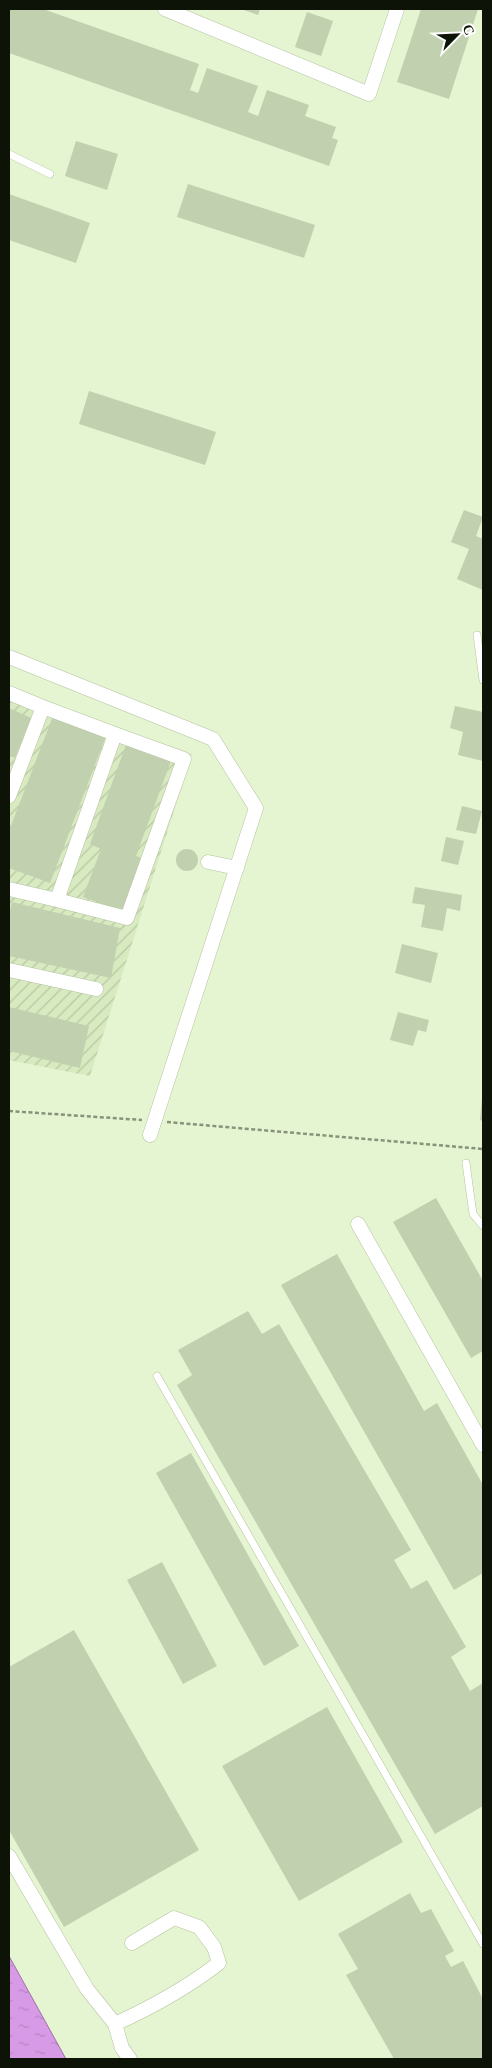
<svg xmlns="http://www.w3.org/2000/svg" width="492" height="2068" viewBox="0 0 492 2068" font-family="'Libre Baskerville',serif">
<style>
.industrial{fill:url(#industrial-furrows)}
.water{fill:url(#water-ripples);stroke:#9b72a3}
.building{fill:#c1d0ae}
.lines{fill:none;stroke-linecap:round;stroke-linejoin:round}
.service-casing{stroke:#b5c3a1;stroke-width:8}
.minor-casing{stroke:#b5c3a1;stroke-width:15}
.path{stroke:#88937a;stroke-width:2.5;stroke-dasharray:4 2.5;stroke-linecap:butt}
.service{stroke:#fff;stroke-width:7}
.minor{stroke:#fff;stroke-width:14}
</style>
<defs>
<pattern id="industrial-furrows" width="10" height="10" patternUnits="userSpaceOnUse" patternTransform="scale(1.25)"><rect width="10" height="10" fill="#d8eac0"/><path d="M-1 1l2-2M0 10L10 0M9 11l2-2" fill="none" stroke="#b8c8a4"/></pattern>
<pattern id="water-ripples" width="26" height="14" patternUnits="userSpaceOnUse" patternTransform="scale(1.25)"><rect width="26" height="14" fill="#d79ae6"/><path d="M2 4q2-2 4 0t4 0M15 11q2-2 4 0t4 0" fill="none" stroke="#b784c4"/></pattern>
</defs>
<rect width="100%" height="100%" fill="#e5f4d1"/>
<path class="industrial" d="M9,689L192,754L90,1076L9,1060Z"/>
<path class="water" d="M9,1956L66,2059H9Z"/>
<path class="building" d="M9,9H43L199,64L190,90L198,93L207,68L258,86L248,112L258,116L267,90L309,105L305,116L336,127L332,138L338,140L329,166L9,53Z
M241,9H260L258,15Z
M421,9H478L449,99L397,82Z
M307,12L333,21L321,56L295,47Z
M76,141L118,154L107,190L65,176Z
M188,184L315,225L304,258L177,217Z
M9,194L90,223L76,263L9,240Z
M89,391L216,432L205,465L79,424Z
M464,510L483,517L476,536L483,539V590L457,579L469,549L451,542Z
M455,706L483,712V761L458,755L463,732L450,728Z
M9,708L31,718L15,758L9,756Z
M53,716L106,736L50,883L9,868V831Z
M127,742L172,758L136,856L144,859L125,912L83,897L101,849L90,844Z
M462,806L482,811L476,834L456,830Z
M446,837L464,841L458,865L441,861Z
M176 860a11 11 0 1 1 22 0a11 11 0 1 1-22 0Z
M415,887L462,895L460,911L447,908L443,931L421,927L425,905L412,903Z
M12,902L120,928L111,978L9,956V916Z
M402,944L438,953L431,983L395,973Z
M9,1007L89,1026L80,1068L9,1051Z
M398,1012L429,1020L426,1032L418,1030L413,1046L390,1040Z
M482,1098H483V1121L480,1120Z
M436,1198L483,1281V1351L471,1358L393,1222Z
M337,1254L424,1411L437,1403L483,1485V1573L454,1590L281,1285Z
M248,1311L262,1334L279,1324L411,1550L394,1560L411,1589L427,1580L466,1647L451,1657L470,1691L483,1683V1806L435,1834L177,1385L192,1375L178,1350Z
M191,1453L299,1646L264,1666L156,1473Z
M162,1562L217,1666L183,1684L127,1580Z
M74,1630L199,1850L64,1927L9,1830V1667Z
M327,1707L403,1842L299,1901L222,1766Z
M410,1893L421,1913L431,1909L454,1951L445,1956L451,1967L463,1961L483,1999V2059H394L346,1975L358,1969L338,1934Z"/>
<g class="lines">
<g class="service-casing">
<path id="service" d="M9,154L50,174
M477,635L483,680
M466,1163L473,1214L483,1226
M157,1376L483,1944"/>
</g>
<g class="minor-casing">
<path id="minor" d="M165,9L369,94L397,9
M9,657L213,739L256,808L150,1135
M9,693L43,707L9,796
M208,862L237,868
M9,889L57,900L115,734L43,707
M57,900L127,918L184,759L115,734
M9,970L96,989
M358,1224L483,1445
M9,1856L87,1989L115,2024C152,2007 187,1988 219,1963L214,1947L199,1927L174,1918L132,1943
M115,2024L122,2048L130,2059"/>
</g>
<path class="path" d="M9,1111L142,1120
M167,1122L483,1149"/>
<use href="#service" class="service"/>
<use href="#minor" class="minor"/>
</g>
<rect width="492" height="2068" fill="none" stroke="#0e1307" stroke-width="20"/>
<g transform="translate(457 35) rotate(66)" stroke="#ffffff" stroke-width="4" paint-order="stroke">
<path d="M0-4L9 19L0 12L-9 19Z" fill="#0e1307"/>
<text y="-8" font-size="14" font-weight="bold" text-anchor="middle" fill="#0e1307">С</text>
</g>
</svg>
